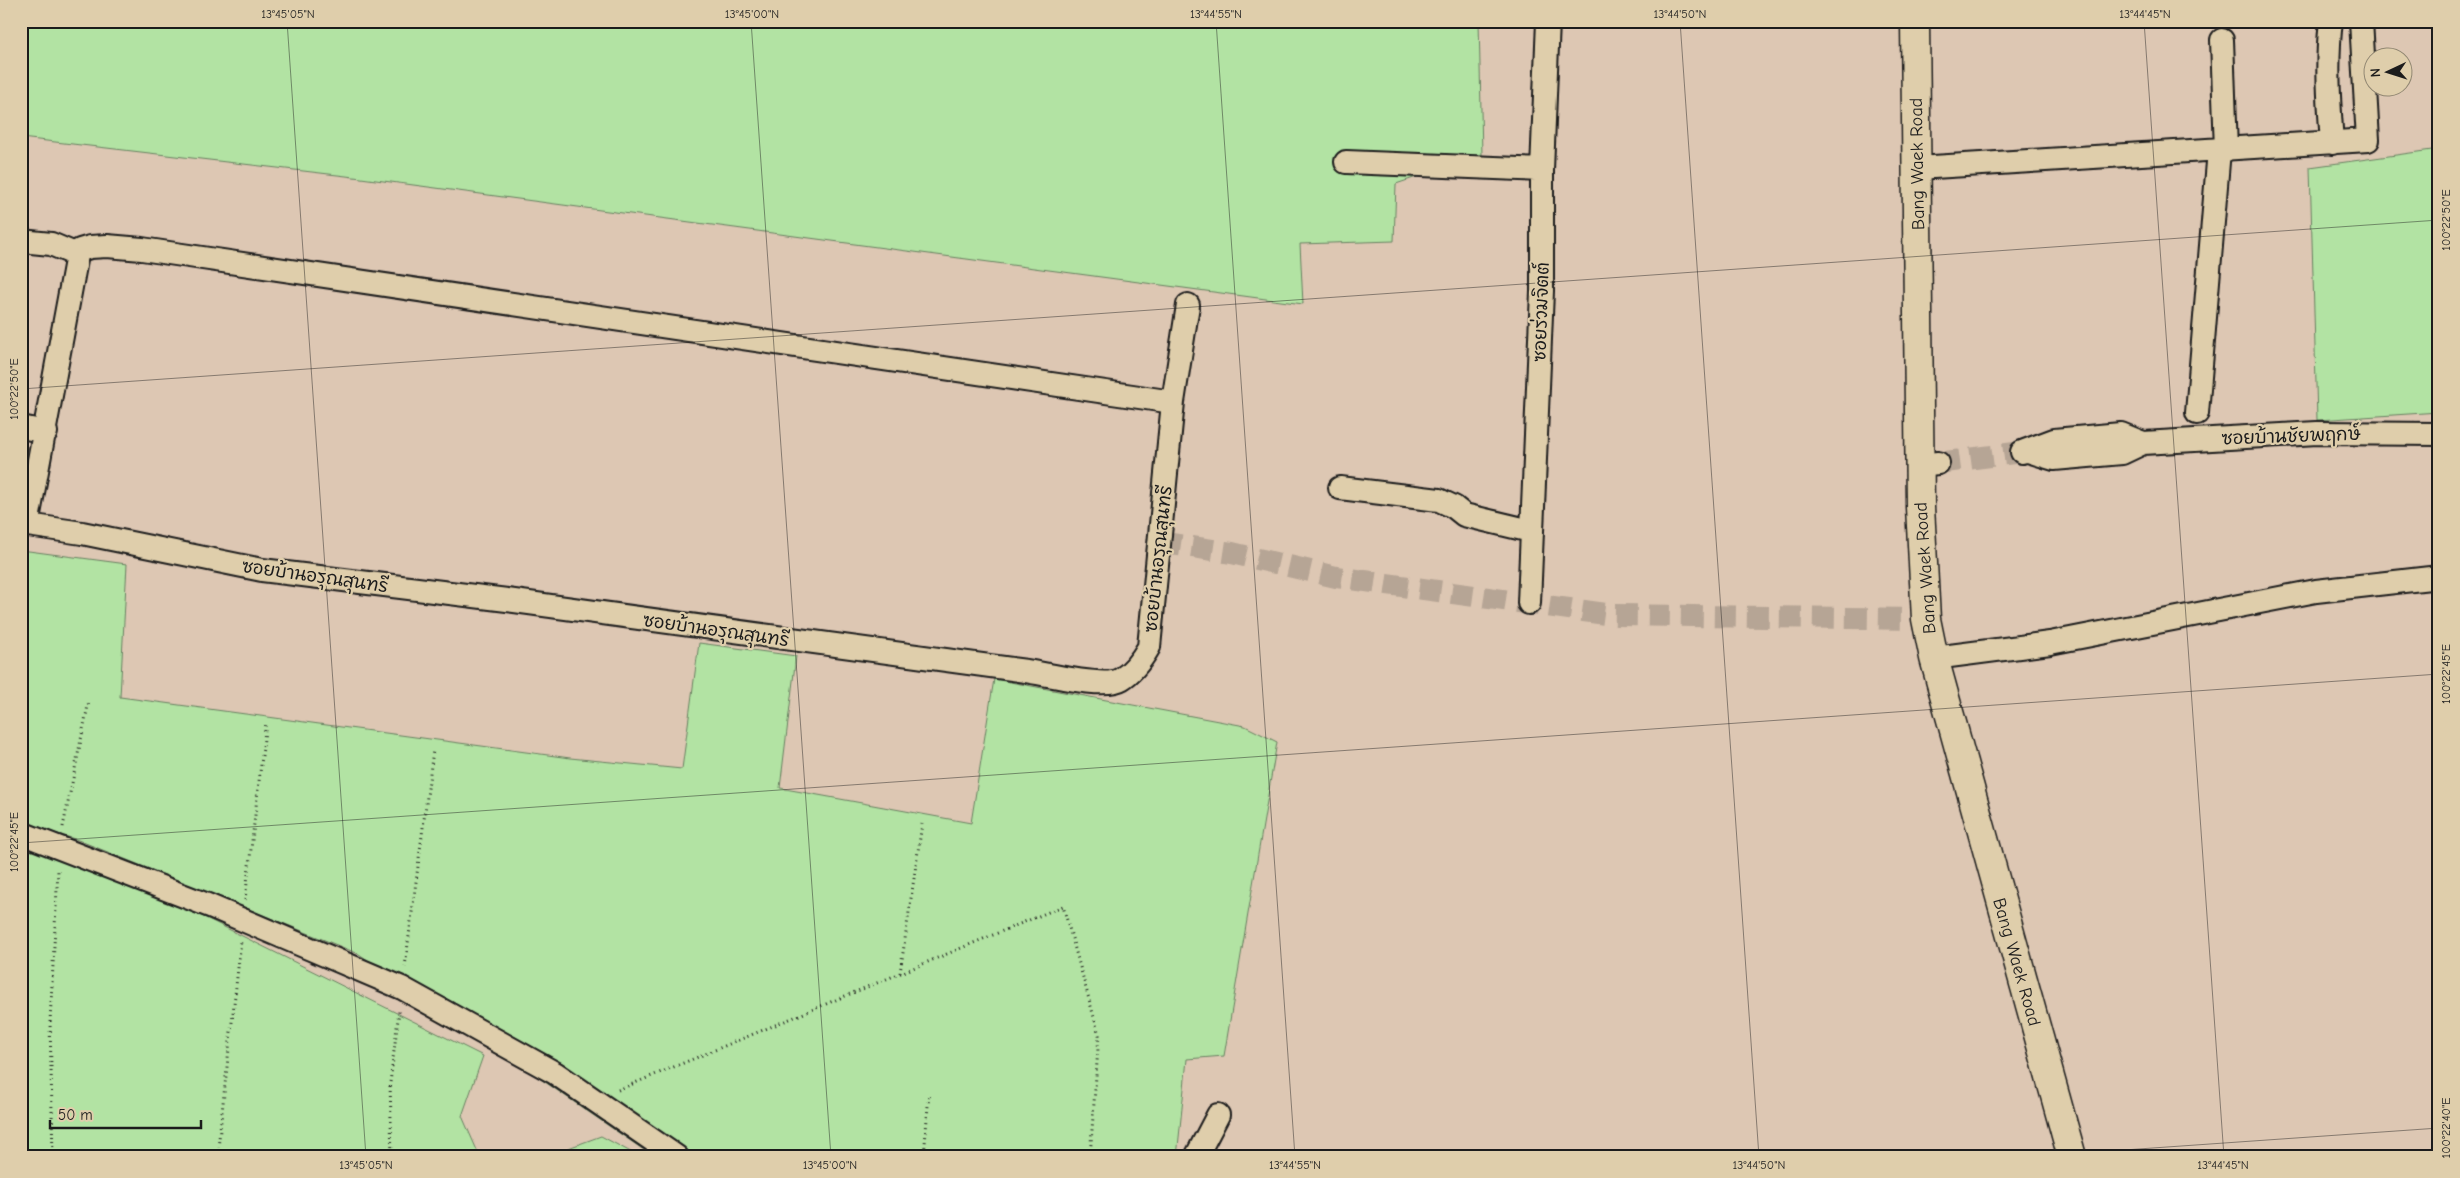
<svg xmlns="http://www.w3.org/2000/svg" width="2460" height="1178" viewBox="0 0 2460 1178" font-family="'Comic Neue','Playpen Sans Thai',sans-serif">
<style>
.green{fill:#b2e3a3;stroke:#678060}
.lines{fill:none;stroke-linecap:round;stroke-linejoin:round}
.minor-tunnel{stroke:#b6a595;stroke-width:22;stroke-dasharray:22 11;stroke-linecap:butt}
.minor-casing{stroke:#1c1c1c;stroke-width:26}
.major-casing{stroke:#1c1c1c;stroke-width:31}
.path{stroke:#1c1c1c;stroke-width:3;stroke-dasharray:1 4;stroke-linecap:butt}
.minor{stroke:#dfceab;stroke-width:22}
.major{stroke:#dfceab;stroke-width:28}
.ticks{fill:none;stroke:#1c1c1c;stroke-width:1;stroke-opacity:0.45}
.labels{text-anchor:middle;stroke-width:4.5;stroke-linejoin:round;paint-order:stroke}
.street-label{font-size:18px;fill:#1c1c1c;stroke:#dfceab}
.neatline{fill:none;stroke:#1c1c1c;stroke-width:2}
.ticks-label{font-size:12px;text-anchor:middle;fill:#1c1c1c}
</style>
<rect width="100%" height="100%" fill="#ddc7b3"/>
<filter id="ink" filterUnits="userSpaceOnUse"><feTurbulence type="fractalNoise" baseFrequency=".02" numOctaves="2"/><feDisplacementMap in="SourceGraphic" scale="10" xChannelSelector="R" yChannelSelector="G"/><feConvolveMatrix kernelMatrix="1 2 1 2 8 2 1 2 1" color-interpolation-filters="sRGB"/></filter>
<g filter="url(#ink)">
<path class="green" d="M21,21H1479L1482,155L1396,184L1394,241L1300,244L1303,304L346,176L21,138Z
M2439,149V412L2317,420L2310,167Z
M21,550L127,564L120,697L570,758L682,769L699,643L796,656L780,788L971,823L994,679L1245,726L1277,742L1224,1056L1187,1059L1177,1157H654L359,954L78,840L21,823Z
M21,845L200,915L483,1056L462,1116L480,1157H21Z
M601,1136L640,1157H544Z"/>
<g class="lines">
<path class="minor-tunnel" d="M1938,463L2022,452
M1159,542L1232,553L1336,577L1613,615L1926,619"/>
<g class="minor-casing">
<path id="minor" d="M2331,21C2326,62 2329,102 2332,143
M2222,40L2226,150
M1346,162L1542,170
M1917,168L2368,140L2361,21
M21,241L51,244L77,255
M2197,413L2219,150
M21,427L46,432
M2028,451L2054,459L2122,453L2143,443L2317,433L2439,434
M2022,452L2054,440L2121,434L2143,443
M1919,465L1938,463
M1340,488L1439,500L1454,507L1464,515L1531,531
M21,524L82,533L262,570L507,600L1026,671C1047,674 1105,689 1121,679C1133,672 1142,659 1149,647L1173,402L1188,305
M27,525L77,255L80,250L90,247L107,246L142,249L1173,402
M1529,603L1542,291V170L1548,21
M1934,658L2050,643L2316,591L2439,577
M21,833L210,906L402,988L555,1073L677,1157
M1196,1157L1218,1115"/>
</g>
<g class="major-casing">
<path id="major" d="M1915,21L1920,507L1926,619L1934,658L2072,1157"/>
</g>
<path class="path" d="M63,827L89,701
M245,900L266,722
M405,967L433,750
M900,973L922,824
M618,1090L1063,906L1099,1035L1090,1157
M53,1157L50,1022L58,870
M217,1157L241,941
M392,1157L390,1083L399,1011
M924,1157L929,1093"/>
<use href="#minor" class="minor"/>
<use href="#major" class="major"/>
</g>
</g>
<path class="ticks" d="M287,21L366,1157M751,21L831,1157M1216,21L1295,1157M1680,21L1759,1157M2144,21L2224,1157M21,389L2439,220M21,843L2439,674M2024,1157L2439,1128"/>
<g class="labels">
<g class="street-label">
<text transform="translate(1917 164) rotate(-91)" y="6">Bang Waek Road</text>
<text transform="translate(1541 312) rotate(-88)" y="6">ซอยร่วมจิตต์</text>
<text transform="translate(2291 436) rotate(-2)" y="6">ซอยบ้านชัยพฤกษ์</text>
<text transform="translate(1158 559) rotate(-84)" y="6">ซอยบ้านอรุณสุนทรี</text>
<text transform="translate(1925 568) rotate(-94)" y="6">Bang Waek Road</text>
<text transform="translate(315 576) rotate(8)" y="6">ซอยบ้านอรุณสุนทรี</text>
<text transform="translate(716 630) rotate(8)" y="6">ซอยบ้านอรุณสุนทรี</text>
<text transform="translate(2017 962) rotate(74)" y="6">Bang Waek Road</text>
</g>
</g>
<rect width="2460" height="1178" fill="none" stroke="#dfceab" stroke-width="55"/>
<g transform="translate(2388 72) rotate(266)"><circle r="24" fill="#dfceab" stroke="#918772"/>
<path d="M0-4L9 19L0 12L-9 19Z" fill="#1c1c1c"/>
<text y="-8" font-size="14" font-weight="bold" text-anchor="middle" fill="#1c1c1c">N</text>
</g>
<path d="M50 1120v8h151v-8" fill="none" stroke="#1c1c1c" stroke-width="2.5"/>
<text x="58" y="1120" font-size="15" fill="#1c1c1c" stroke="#dfceab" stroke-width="4" paint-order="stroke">50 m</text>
<rect x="28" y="28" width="2404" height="1122" class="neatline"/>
<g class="ticks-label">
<text x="288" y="18">13°45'05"N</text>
<text x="752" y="18">13°45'00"N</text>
<text x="1216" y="18">13°44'55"N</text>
<text x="1680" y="18">13°44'50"N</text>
<text x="2145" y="18">13°44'45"N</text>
<text transform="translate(2446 220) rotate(-90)" y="4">100°22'50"E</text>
<text transform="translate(14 389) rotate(-90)" y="4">100°22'50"E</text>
<text transform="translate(2446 674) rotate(-90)" y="4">100°22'45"E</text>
<text transform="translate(14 842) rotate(-90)" y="4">100°22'45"E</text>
<text transform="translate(2446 1128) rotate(-90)" y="4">100°22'40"E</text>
<text x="366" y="1169">13°45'05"N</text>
<text x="830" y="1169">13°45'00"N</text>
<text x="1295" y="1169">13°44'55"N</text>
<text x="1759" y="1169">13°44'50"N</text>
<text x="2223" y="1169">13°44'45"N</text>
</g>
</svg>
